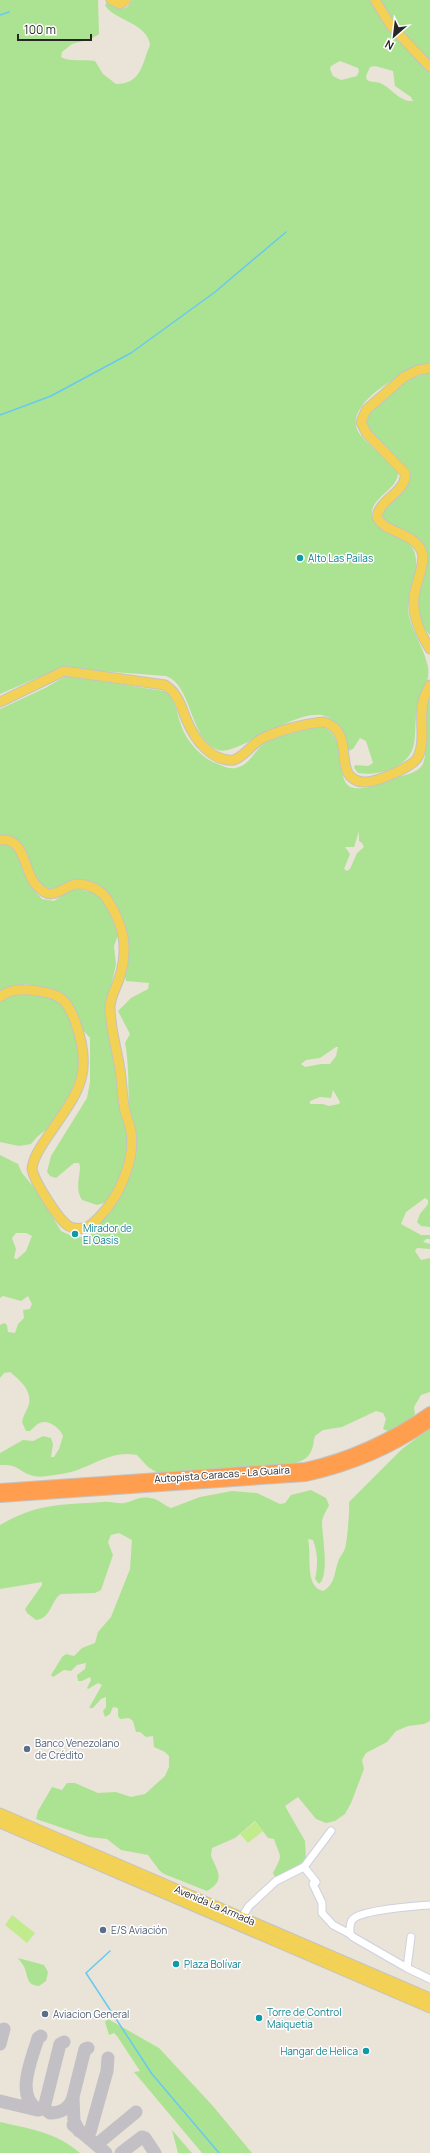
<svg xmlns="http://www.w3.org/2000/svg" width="430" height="2153" viewBox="0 0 430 2153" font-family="Manrope,sans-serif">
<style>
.green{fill:#ace392;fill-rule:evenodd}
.pitch{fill:#c1eb8d}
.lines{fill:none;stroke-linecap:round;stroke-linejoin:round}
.stream{stroke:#66c9f1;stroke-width:1.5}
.taxiway{stroke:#c2c0c5;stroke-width:13}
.minor-casing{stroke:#cdd0e1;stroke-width:9}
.major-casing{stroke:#c3c3c3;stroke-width:11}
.highway-casing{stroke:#c3c3c3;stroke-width:12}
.minor{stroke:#fff;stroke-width:7}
.major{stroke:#f3d154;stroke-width:9}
.highway{stroke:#ff9e4e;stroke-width:10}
.culture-dot{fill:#0f9aa8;stroke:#fff;stroke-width:1.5}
.service-dot{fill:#5c6f8a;stroke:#fff;stroke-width:1.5}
.labels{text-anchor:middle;stroke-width:3;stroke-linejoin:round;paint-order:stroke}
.culture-label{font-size:10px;fill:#0d838f;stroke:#fff;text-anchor:start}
.street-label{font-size:10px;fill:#272727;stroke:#fff}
.service-label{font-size:10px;fill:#4e5e75;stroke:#fff;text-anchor:start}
</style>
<rect width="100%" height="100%" fill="#eae3d8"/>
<path class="green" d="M0,0H98L99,34L91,39L72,44L62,52L61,57C68,62 85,59 95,61L103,74L116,84C142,84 142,63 150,45C148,23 111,19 105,5L107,3C116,9 126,13 132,0H371L381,19L430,72V363C409,368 340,404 359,433C369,448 390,457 398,473C398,490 369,498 372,516C376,537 410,533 415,554C420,572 408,590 408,608C409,629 425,647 428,668C430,681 422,693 418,705C411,734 424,755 391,769C382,773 368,775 358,773L354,768L355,765L368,766L373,763L366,741L360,738L353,749L348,751C344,741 340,729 333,721C310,695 238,758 218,750C189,739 193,686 166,676L60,668L0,694ZM340,61L358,68L359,71L357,76L341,80L333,76L330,69L331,66ZM375,66L393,71L395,86L411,97L413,101C400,102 392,89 382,84C377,81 372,83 367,80L366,76L370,67Z
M378,0H430V62L393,22Z
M430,372V635C399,603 430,569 422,543C413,530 392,529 381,518C383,499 413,491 410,471L365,427V418C380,397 405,379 430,372Z
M66,676L164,691C176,700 176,709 180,722C185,740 201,758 218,764C225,767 231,770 239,767C252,763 257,745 270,739L321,726C364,745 312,813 391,779C401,775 416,775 423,764C430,743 421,716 430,695V1227L421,1226L417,1222L420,1214L428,1204V1200L425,1198L406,1212L401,1224L421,1235H430V1239H426L423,1242L430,1244V1249L417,1248L415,1251L421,1260L430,1258V1392L421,1395L414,1407L415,1414L410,1420L390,1432L383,1429L386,1419L383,1413L376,1411L342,1427L323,1430L315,1436C313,1441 314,1445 312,1449C308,1461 297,1463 286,1464L187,1472H156L148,1467L137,1455C108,1449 90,1470 61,1474C53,1475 42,1478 34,1476C18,1472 20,1464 0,1465V1453L23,1440L33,1441L43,1436L51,1438L53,1444L51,1457H54L59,1449L63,1436C61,1429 48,1419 40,1423C36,1424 33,1429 30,1431H26L22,1422C23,1416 26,1412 28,1407C34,1392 20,1380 10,1372L4,1373L0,1378V1325L4,1323L7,1325L8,1332L15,1333L18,1324L24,1318L23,1310L30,1309L32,1304L28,1296L21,1301L3,1296L0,1298V1155L18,1164L22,1173L37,1191L61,1231L76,1238L89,1236C105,1216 132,1184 135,1157C137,1139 131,1123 129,1105C128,1085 129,1063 125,1043L130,1034L118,1011L131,998L148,989L149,983L126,981C123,971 128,959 129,948C130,935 117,899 106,890C86,875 58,901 39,882C22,866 35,835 0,837V709L45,688ZM359,831V841L362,843L364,847L357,853L350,869L347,871L344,869L350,854L345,847H354ZM336,1047H338L336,1056L330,1064H321L305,1067L301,1064L306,1060L320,1058ZM333,1090L340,1102L339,1104L329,1106L323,1104H310V1101L320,1097L331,1098ZM16,1233H26L32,1236L26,1251L17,1259L14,1258L16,1249L12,1238Z
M0,844C23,846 19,865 28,882C31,888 38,894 42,899L54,901L71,890L78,889L97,894L107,905L118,935L114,946L116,964L107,1006L129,1142L125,1164L111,1197L104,1203L97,1205L82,1200C73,1186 83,1171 79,1163H74L56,1178L50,1176L47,1172L51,1156L87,1098L90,1082V1038L82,1029L71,1003L61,992L26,984L11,987L0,992Z
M27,993L59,1001L64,1007L80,1044L79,1067L72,1094L48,1128L37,1137L31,1144L19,1146L0,1142V1002L8,995Z
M430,1428V1721L424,1724L408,1726L396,1731L387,1742L366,1753L362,1760L364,1769L351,1803L345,1814L335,1821L326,1823L316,1819L298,1797L285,1806L305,1841L306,1860L276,1879L273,1873C284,1853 280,1858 274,1839L268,1838L255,1821L235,1838L212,1848L211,1855C215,1869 228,1879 207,1891L164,1874L159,1870L148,1855L121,1850L107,1839L89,1837L36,1819L38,1811L52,1787L62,1790L67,1783H75L98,1793L116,1792L131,1797L145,1794L165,1776L169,1767V1756L165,1752L154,1747L153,1736L146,1737L140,1732H136L133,1721L129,1718L120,1719L118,1716V1708L113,1707L110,1714L105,1717L103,1711L106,1707V1697L101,1699L93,1708H89L102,1685L98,1683L88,1689L87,1688L91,1680L90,1677L82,1681H78L77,1675L85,1669L86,1663L77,1665L71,1671L64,1670L53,1677L51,1675L62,1657L66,1654L74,1656L82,1648L95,1643L98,1632L111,1617L130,1569L132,1540L119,1533L111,1535L108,1542L113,1555L101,1590L95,1593L61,1594C51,1600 51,1619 36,1620L27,1613L25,1609L42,1585V1582L0,1589V1525C38,1503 60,1505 103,1502C110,1501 117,1504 124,1503C133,1502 137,1496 150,1498C159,1499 163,1505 171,1508L200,1497L232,1491L257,1493L280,1504L285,1503L291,1495L311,1490L326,1498L329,1505C327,1510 322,1517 322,1522C322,1535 330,1576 319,1584L315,1579C318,1565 318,1554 313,1540L308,1539C312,1556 304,1586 323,1591C335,1585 334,1573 338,1562C339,1557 344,1553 345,1548C347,1544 350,1507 349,1502L402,1449Z
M18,1958L44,1965L48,1972L46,1981L39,1986C27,1985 28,1978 25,1969C24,1965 20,1961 18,1958Z
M108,2019L159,2048L212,2105L252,2153H202L134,2072L140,2071L117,2036L114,2033L109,2035L105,2022Z
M0,2122C30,2129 56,2132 80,2153H0Z
M172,2130L192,2153H178Z"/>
<path class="pitch" d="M255,1822L263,1831L248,1843L240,1834Z
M12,1915L35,1933L27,1943L5,1925Z"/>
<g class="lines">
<path class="stream" d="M0,15L9,12L0,15
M0,415L51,396L131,353L215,292L286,232
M110,1951L86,1973L152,2074L219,2153"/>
<path class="taxiway" d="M41,2036L38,2038C32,2059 14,2097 39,2110L44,2108L50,2113C61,2113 70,2108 73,2097L74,2121L79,2131
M0,2044L4,2029
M73,2097L85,2049L88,2048
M0,2101L37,2110
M44,2108L60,2044L64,2042
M73,2125L106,2153
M90,2132L107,2071L108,2058
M101,2141L136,2112
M121,2153L142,2137L145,2138L155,2153"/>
<g class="minor-casing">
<path id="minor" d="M304,1867L316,1882L313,1884L322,1903V1913L333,1925L350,1934
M430,1905C415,1906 362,1910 353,1919C349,1923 350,1929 350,1934L353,1937L407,1968L430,1979
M242,1917L249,1906L276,1881L304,1867L331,1831
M407,1968L411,1937"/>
</g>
<g class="major-casing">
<path id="major" d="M111,0L120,4L126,0
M375,0L391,26L430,67
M430,368L418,370L404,377L366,410L361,422L367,434L405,473C408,491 379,499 377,517C384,533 414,532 422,552C426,562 415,586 414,597C412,615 421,635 430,649
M0,702L64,671L165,685C179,694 181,707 187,721C195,740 212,762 234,760C245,756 251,745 261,739C277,731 306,723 324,722C352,731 338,762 350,776C354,780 359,782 364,782C375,783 413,767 418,757C426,740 419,720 423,702C424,696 427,691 430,685
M0,840C26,837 23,871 36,885C50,900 55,893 70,886C81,880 101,889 107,899C124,925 129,949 119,979C116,988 110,998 110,1007C110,1028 117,1049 120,1070C122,1082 122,1094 124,1106C125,1115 130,1123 131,1132C135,1157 122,1189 107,1208C100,1216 95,1224 85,1228C79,1229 72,1229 67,1225C57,1217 34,1181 32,1169C33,1157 42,1145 48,1136C77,1093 95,1076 75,1021C67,1000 61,994 38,991C25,989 10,988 0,997
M0,1813L430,1998
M0,1823L430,2008"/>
</g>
<g class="highway-casing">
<path id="highway" d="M0,1489L305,1468C351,1458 391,1439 430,1412
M0,1497L306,1476C352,1466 392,1449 430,1422"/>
</g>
<use href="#minor" class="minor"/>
<use href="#major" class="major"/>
<use href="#highway" class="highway"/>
</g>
<g class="culture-dot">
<circle cx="300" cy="558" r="4"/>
<circle cx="75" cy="1234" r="4"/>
<circle cx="176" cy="1964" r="4"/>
<circle cx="259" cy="2018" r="4"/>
<circle cx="366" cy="2051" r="4"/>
</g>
<g class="service-dot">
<circle cx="27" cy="1749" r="4"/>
<circle cx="103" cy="1930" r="4"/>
<circle cx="45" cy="2014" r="4"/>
</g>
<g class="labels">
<g class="culture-label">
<text x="308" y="562">Alto Las Pailas</text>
<text x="83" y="1232">Mirador de<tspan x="83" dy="12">El Oasis</tspan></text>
<text x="184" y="1968">Plaza Bolívar</text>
<text x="267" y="2016">Torre de Control<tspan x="267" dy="12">Maiquetia</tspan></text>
<text x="358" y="2055" text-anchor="end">Hangar de Helica</text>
</g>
<g class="street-label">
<text transform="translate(222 1474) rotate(-4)" y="4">Autopista Caracas - La Guaira</text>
<text transform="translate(215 1905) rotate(23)" y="4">Avenida La Armada</text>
</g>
<g class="service-label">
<text x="35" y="1747">Banco Venezolano<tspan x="35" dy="12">de Crédito</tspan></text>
<text x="111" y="1934">E/S Aviación</text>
<text x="53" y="2018">Aviacion General</text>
</g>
</g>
<g transform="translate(394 36) rotate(208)" stroke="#ffffff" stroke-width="3" paint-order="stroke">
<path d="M0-3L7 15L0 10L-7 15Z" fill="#272727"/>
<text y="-6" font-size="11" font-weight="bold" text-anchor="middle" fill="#272727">N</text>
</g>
<path d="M18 34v6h73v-6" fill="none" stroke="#272727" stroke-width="2"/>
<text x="24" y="34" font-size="12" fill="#272727" stroke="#ffffff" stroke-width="3" paint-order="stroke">100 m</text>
</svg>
